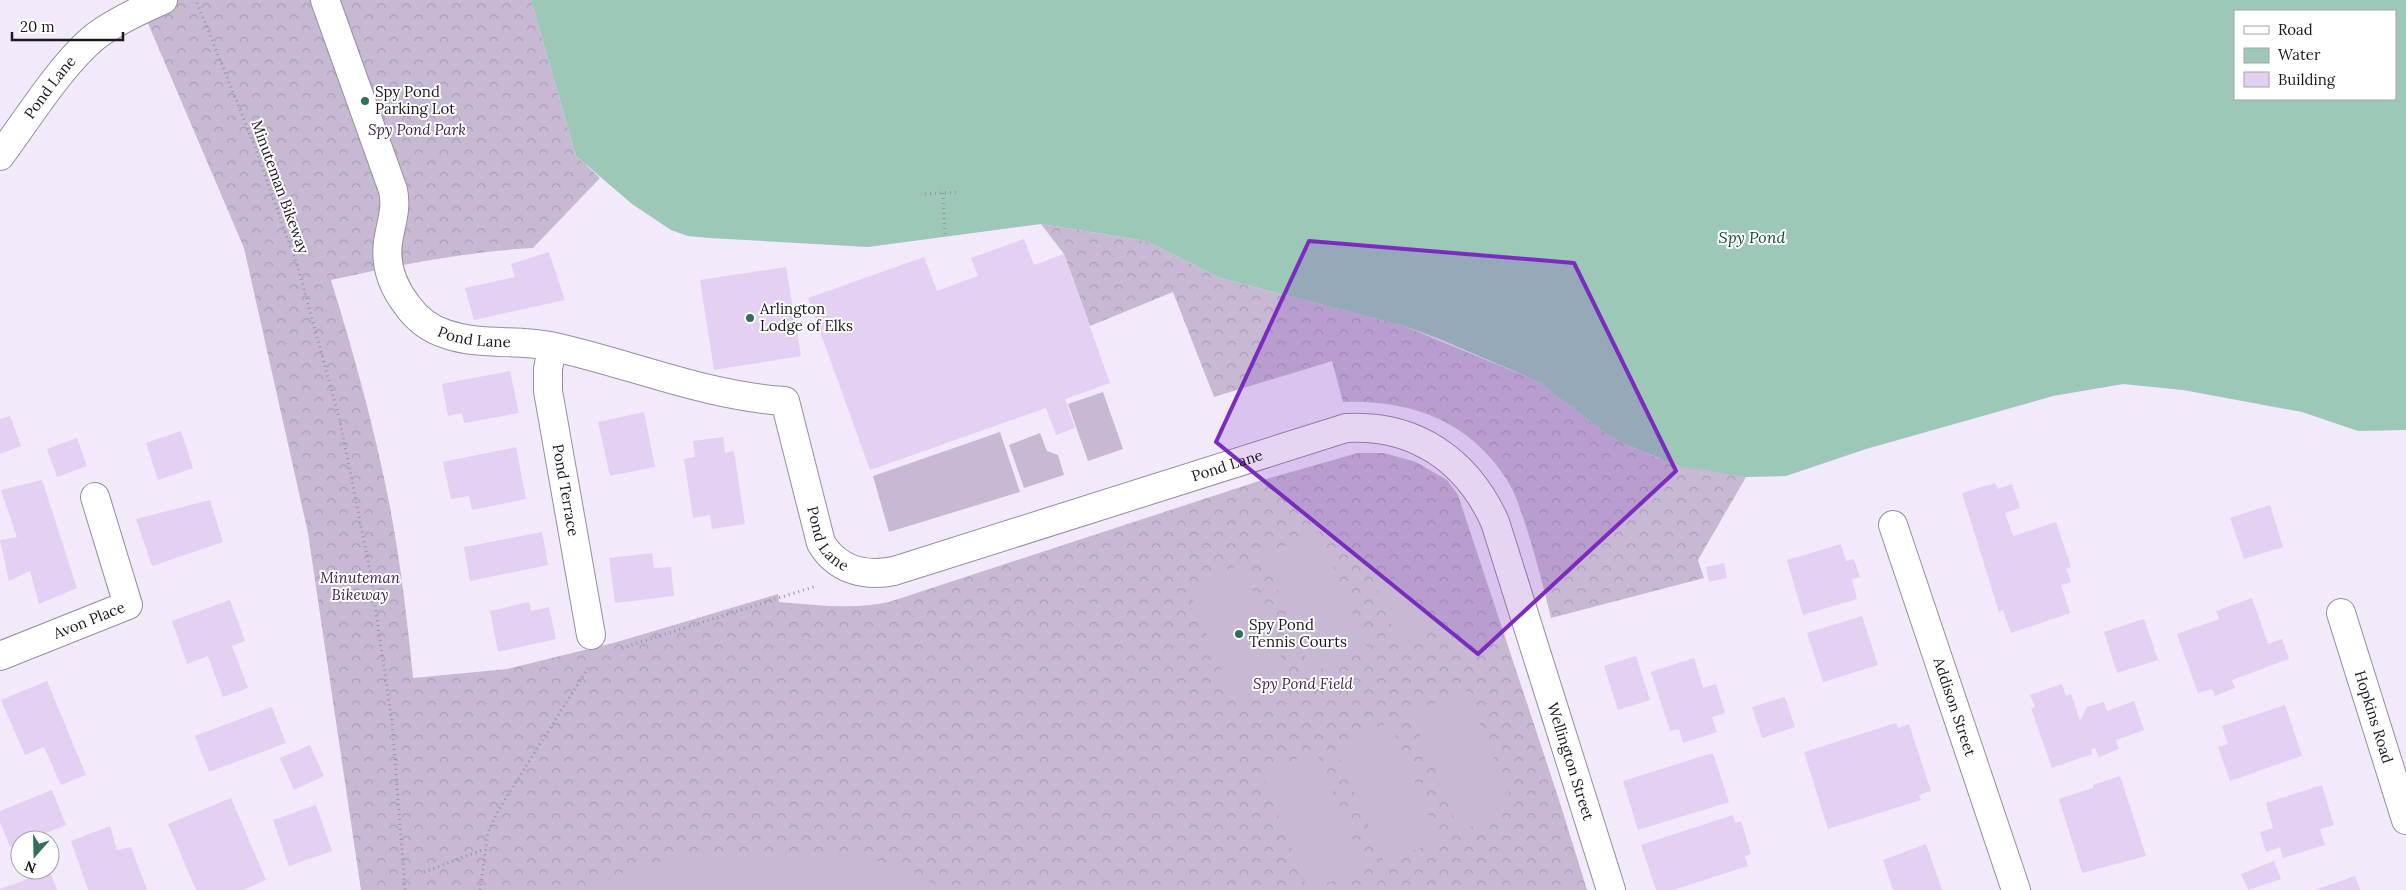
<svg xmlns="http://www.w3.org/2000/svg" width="2406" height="890" viewBox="0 0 2406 890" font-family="Lora,serif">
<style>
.forest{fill:url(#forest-crowns)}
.pitch{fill:#c7b9d4}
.water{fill:#9dc8b8;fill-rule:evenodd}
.building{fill:#e3d0f3}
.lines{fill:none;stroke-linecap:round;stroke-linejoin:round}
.street-casing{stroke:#968e9e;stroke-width:30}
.path{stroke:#9a94a0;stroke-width:3;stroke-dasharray:1 4;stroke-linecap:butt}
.street{stroke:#fff;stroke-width:28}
.marked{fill:#7b2cbf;fill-opacity:0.2;stroke:#7b2cbf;stroke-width:4;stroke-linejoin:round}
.poi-dot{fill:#316f5c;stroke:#fff;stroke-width:2}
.labels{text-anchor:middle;stroke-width:4;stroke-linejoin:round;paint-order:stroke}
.street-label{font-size:15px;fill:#1b181e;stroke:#fff}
.poi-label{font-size:15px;fill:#1b181e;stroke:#fff;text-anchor:start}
.park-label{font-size:15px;font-style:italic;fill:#3d2450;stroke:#fff}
.water-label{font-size:16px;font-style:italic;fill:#104b3b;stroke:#fff}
</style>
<defs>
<pattern id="forest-crowns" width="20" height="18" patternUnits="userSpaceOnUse" patternTransform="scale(1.25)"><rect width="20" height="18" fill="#c7b9d4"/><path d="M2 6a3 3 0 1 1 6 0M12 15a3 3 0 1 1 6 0" fill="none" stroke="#aa9eb6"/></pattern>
</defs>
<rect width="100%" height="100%" fill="#f2e9fa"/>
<path class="forest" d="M138,0H531L576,156L600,178L533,248C464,252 398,265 331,280C353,351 373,423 388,497C400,557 407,617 413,678L507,669L617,642L778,594L779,602C816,605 853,610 889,602L1259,481L1358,453H1384L1416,462L1447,480L1458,495L1561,806L1587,890H361L308,533L244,248Z
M1041,224L1146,241L1220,278L1404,326L1537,381L1608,435L1624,444L1658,458L1746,477L1698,560L1704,578L1551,618C1544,588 1536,559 1527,529C1521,513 1517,495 1507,480C1469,420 1410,400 1343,402L1332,361L1214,397L1173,292L1090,326L1064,254Z"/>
<path class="pitch" d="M1103,392L1123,449L1088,461L1068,404Z
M1000,432L1020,492L889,532L873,476Z
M1040,433L1047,451L1058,455L1064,475L1024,488L1009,445Z
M1319,532L1368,650L1312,672L1263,554Z
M1242,564L1291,682L1236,705L1187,586Z
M1404,574L1426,631L1398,642L1376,585Z
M1466,690L1515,808L1460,831L1411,713Z
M1390,722L1439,840L1384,863L1334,745Z
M1316,751L1365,869L1309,890L1261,773Z
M770,851L852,856L899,865L945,890H576L668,859Z"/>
<path class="water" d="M531,0H2406V430L2358,431L2302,412L2183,390L2123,384L2053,396L1866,449L1786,476L1746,477L1679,466L1624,444L1608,435L1537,381L1437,338L1404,326L1220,278L1146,241L1041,224L868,247L709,238L688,236L671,230L632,204L576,156ZM2235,11H2395V99H2235Z"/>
<path class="building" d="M1024,239L1034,265L1064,254L1110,383L1065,399L1075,428L1056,435L1046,408L870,470L808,298L924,257L937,291L978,276L971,258Z
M549,252L565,300L474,320L465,288L515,277L511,264Z
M786,267L801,356L714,370L700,280Z
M510,371L519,413L464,423L462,413L448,416L442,384Z
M644,412L655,467L610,476L598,422Z
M10,416L21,446L0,454V419Z
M181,431L193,468L158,480L146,443Z
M723,437L725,453L734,451L745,524L712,529L710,515L693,518L684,459L695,457L693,441Z
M77,438L87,466L57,477L47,449Z
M516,447L526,499L472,510L469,496L451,499L443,462Z
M42,480L77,588L39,604L30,571L9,581L0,540L17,537L1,490Z
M1995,483L1998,489L2012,484L2020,508L2005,513L2013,536L2056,522L2071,567L2066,569L2071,582L2061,585L2070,613L2011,633L2003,610L1999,612L1962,493Z
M210,500L223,542L152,566L136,519Z
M2270,505L2283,547L2244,559L2230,518Z
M542,532L548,565L470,581L464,547Z
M1841,544L1846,561L1854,559L1860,577L1852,579L1857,599L1803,615L1787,560Z
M652,553L654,568L671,567L674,596L615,603L609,558Z
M1724,563L1727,578L1709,582L1706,567Z
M2252,598L2268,644L2282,639L2289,659L2232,680L2235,688L2215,696L2212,689L2198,693L2177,634L2219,619L2216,611Z
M230,600L245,641L232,646L248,688L223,697L208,656L187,664L172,621Z
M529,602L531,611L549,607L556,639L498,652L490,611Z
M1862,616L1878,665L1823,682L1807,633Z
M2144,619L2158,660L2117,673L2104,632Z
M1636,656L1650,700L1618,710L1604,666Z
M1694,658L1703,688L1716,684L1725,713L1712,717L1717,732L1683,743L1679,729L1670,731L1651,672Z
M47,681L86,775L61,785L44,747L25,755L1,700Z
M2062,684L2066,696L2071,694L2080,721L2087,707L2104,702L2107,711L2134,701L2144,730L2116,740L2119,749L2099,757L2095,748L2091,749L2092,754L2052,768L2031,708L2035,707L2030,695Z
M1785,697L1795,727L1762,738L1752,707Z
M2285,705L2302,756L2230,781L2218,747L2228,744L2222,726Z
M272,707L286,743L209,772L195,736Z
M1896,723L1898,728L1909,724L1931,791L1919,795L1921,800L1828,829L1804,752Z
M310,745L324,776L294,790L280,758Z
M1713,753L1729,802L1638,830L1623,781Z
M2120,776L2146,856L2082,873L2059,799L2093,788V785Z
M2322,785L2334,825L2320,829L2325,845L2283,858L2280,847L2266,852L2260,832L2273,828L2266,803Z
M52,790L66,825L28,840H20V843L10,847L0,822V811Z
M231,798L266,880L243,890H196L168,824Z
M316,805L332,851L289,866L273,820Z
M1733,815L1735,823L1741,821L1751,854L1745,856L1748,866L1673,890H1656L1641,845Z
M110,826L117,850L131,847L147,890H88L71,841Z
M1926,844L1942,890H1893L1883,860Z
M2274,861L2281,879L2248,890L2241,874Z
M50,871L57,890H0V889Z
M2355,876L2360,890H2315Z"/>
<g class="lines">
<g class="street-casing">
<g id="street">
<path id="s1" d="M325,0L393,190C397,209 391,223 388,242C385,265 393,287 407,305C416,318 430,329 446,334C480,346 515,339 550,346C629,363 704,396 785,401L821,543C837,570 865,577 894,571L1346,428C1415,424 1467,460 1495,522L1611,890"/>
<path id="s2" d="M0,156C27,120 62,63 96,36C116,21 140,10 163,0"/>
<path id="s3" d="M552,347L548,369V391L591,635"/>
<path id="s4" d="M1893,525L2016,890"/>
<path id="s5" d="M2341,613L2406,820"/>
<path id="s6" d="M0,656L128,605L95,497"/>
</g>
</g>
<path class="path" d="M197,3L254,144L298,268L340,421L370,571L392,722L405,890
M943,193L945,238
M925,194L959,192
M622,648L816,586
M424,872L485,849
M480,890L488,832L499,809L588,668"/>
<use href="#street" class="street"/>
</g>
<path class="marked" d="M1309,241L1574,263L1676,471L1478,654L1216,442Z"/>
<g class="poi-dot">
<circle cx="365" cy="101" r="5"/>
<circle cx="750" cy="318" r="5"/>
<circle cx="1239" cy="634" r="5"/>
</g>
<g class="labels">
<g class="street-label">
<text dy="5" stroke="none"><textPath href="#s2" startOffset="85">Pond Lane</textPath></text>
<text transform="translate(280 187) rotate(70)" y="5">Minuteman Bikeway</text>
<text dy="5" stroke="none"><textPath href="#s1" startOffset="400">Pond Lane</textPath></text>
<text dy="5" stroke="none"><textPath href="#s1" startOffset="1298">Pond Lane</textPath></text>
<text dy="5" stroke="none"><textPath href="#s3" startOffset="145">Pond Terrace</textPath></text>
<text dy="5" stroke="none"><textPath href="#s1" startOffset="864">Pond Lane</textPath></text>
<text dy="5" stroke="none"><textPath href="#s6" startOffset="96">Avon Place</textPath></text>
<text dy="5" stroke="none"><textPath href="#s4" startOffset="192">Addison Street</textPath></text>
<text dy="5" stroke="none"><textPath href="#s5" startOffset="109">Hopkins Road</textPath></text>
<text dy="5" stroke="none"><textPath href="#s1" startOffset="1862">Wellington Street</textPath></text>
</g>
<g class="poi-label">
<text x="375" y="97">Spy Pond<tspan x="375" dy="17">Parking Lot</tspan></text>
<text x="760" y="314">Arlington<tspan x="760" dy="17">Lodge of Elks</tspan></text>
<text x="1249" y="630">Spy Pond<tspan x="1249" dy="17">Tennis Courts</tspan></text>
</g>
<g class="park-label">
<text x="417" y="135">Spy Pond Park</text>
<text x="360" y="583">Minuteman<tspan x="360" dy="17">Bikeway</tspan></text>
<text x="1303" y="689">Spy Pond Field</text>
</g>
<g class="water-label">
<text x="1752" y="243">Spy Pond</text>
</g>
</g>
<rect x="2234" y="10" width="162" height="90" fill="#ffffff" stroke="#a4a3a5"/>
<rect x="2244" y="26" width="25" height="8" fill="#ffffff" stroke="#a4a3a5"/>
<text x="2278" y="35" font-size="15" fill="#1b181e">Road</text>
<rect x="2244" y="48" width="25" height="15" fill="#9dc8b8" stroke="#a4a3a5"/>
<text x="2278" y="60" font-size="15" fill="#1b181e">Water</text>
<rect x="2244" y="72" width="25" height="15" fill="#e3d0f3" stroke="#a4a3a5"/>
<text x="2278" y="85" font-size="15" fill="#1b181e">Building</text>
<g transform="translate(35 855) rotate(200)"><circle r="24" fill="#ffffff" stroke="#a4a3a5"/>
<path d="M0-4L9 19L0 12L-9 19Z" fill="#316f5c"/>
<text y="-8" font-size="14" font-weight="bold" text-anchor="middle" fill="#1b181e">N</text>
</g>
<path d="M12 32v8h111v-8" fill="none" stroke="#1b181e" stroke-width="2.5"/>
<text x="20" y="32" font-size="15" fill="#1b181e" stroke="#ffffff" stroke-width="4" paint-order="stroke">20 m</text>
</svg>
